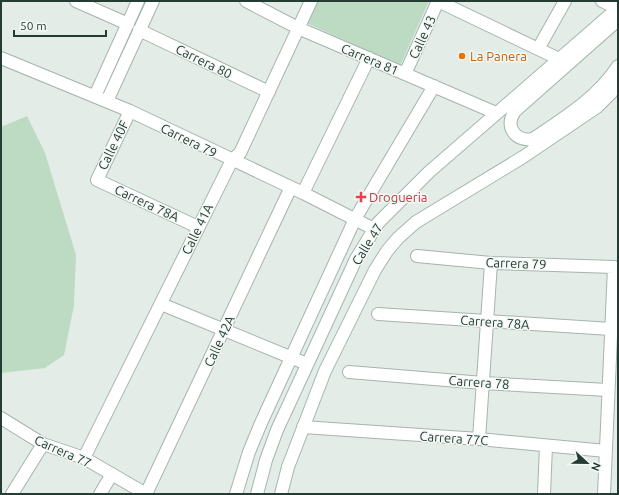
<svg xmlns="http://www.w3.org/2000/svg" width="619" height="495" viewBox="0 0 619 495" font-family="Ubuntu,sans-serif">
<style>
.green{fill:#bddbc3}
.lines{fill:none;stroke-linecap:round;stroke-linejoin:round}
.street-casing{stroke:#a6b4ae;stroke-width:14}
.secondary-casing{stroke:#a2b7ae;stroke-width:14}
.street{stroke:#fff;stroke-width:12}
.secondary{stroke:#fff;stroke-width:12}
.food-dot{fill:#e8710a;stroke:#f3f8f5;stroke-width:1.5}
.health-dot{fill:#e0444e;stroke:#f3f8f5;stroke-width:1.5}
.labels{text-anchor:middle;stroke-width:3;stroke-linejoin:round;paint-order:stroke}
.street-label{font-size:13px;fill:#243c34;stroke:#f3f8f5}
.food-label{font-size:13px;fill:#c56008;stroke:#f3f8f5;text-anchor:start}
.health-label{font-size:13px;fill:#be3a42;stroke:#f3f8f5;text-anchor:start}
</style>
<rect width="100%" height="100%" fill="#e3ece7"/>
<path class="green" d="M317,1H429L400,66L307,23Z
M27,116L45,153L76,255L74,305L64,355L45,368L1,373V127Z"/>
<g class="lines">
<g class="street-casing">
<path id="street" d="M76,1L128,24
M246,1L298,28L496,113
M438,1L559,59
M602,1L617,8
M139,30L269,92
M538,49L565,1
M1,58L130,111L303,193L374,229
M405,74L438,1
M95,96L138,1
M107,101L153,1
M130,111L97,180L198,227
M303,193L369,58
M417,256L491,263L614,267L604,494
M161,304L307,364
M378,314L611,329
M349,372L483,383L608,390
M1,418L43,444L84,458L146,494
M303,427L479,439L606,451
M479,439L491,263
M84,458L232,160L240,153L311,1
M12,494L43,444
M100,494L112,474
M146,494L291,187
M236,494L249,452L261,423L355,219L434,86
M544,494L546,446"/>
</g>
<g class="secondary-casing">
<path id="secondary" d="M618,20L515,111C504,126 515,142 533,139C564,118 597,98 618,66
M257,494L266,460L277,430L356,259L378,223L429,172L618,8
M281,494L288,467L325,371L375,270L387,251L398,238L416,222L523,157L597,107L611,93L618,83"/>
</g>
<use href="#street" class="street"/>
<use href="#secondary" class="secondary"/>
</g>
<circle class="food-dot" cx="462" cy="56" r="4"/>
<path class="health-dot" d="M359 191h4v4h4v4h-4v4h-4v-4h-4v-4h4z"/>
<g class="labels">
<g class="street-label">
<text transform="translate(422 37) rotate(-65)" y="5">Calle 43</text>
<text transform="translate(370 59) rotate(23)" y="5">Carrera 81</text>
<text transform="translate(204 61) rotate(26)" y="5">Carrera 80</text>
<text transform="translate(189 140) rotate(26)" y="5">Carrera 79</text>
<text transform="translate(113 145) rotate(-64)" y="5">Calle 40F</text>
<text transform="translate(147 203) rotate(25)" y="5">Carrera 78A</text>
<text transform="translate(197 229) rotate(-64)" y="5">Calle 41A</text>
<text transform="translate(367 244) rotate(-58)" y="5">Calle 47</text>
<text transform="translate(516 263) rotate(2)" y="5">Carrera 79</text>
<text transform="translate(495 322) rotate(4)" y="5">Carrera 78A</text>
<text transform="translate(219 341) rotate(-65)" y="5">Calle 42A</text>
<text transform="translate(479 382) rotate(4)" y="5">Carrera 78</text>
<text transform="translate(454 438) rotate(4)" y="5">Carrera 77C</text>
<text transform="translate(63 451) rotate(24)" y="5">Carrera 77</text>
</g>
<g class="food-label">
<text x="470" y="61">La Panera</text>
</g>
<g class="health-label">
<text x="369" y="202">Drogueria</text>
</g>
</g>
<rect width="619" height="495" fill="none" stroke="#243c34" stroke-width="4"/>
<g transform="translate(587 463) rotate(112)" stroke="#f3f8f5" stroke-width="3" paint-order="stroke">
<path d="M0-3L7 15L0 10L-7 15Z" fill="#243c34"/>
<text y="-6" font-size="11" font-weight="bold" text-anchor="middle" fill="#243c34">N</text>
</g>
<path d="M14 30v6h92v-6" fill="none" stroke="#243c34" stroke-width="2"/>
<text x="20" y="30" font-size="12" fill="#243c34" stroke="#f3f8f5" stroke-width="3" paint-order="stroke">50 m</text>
</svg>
